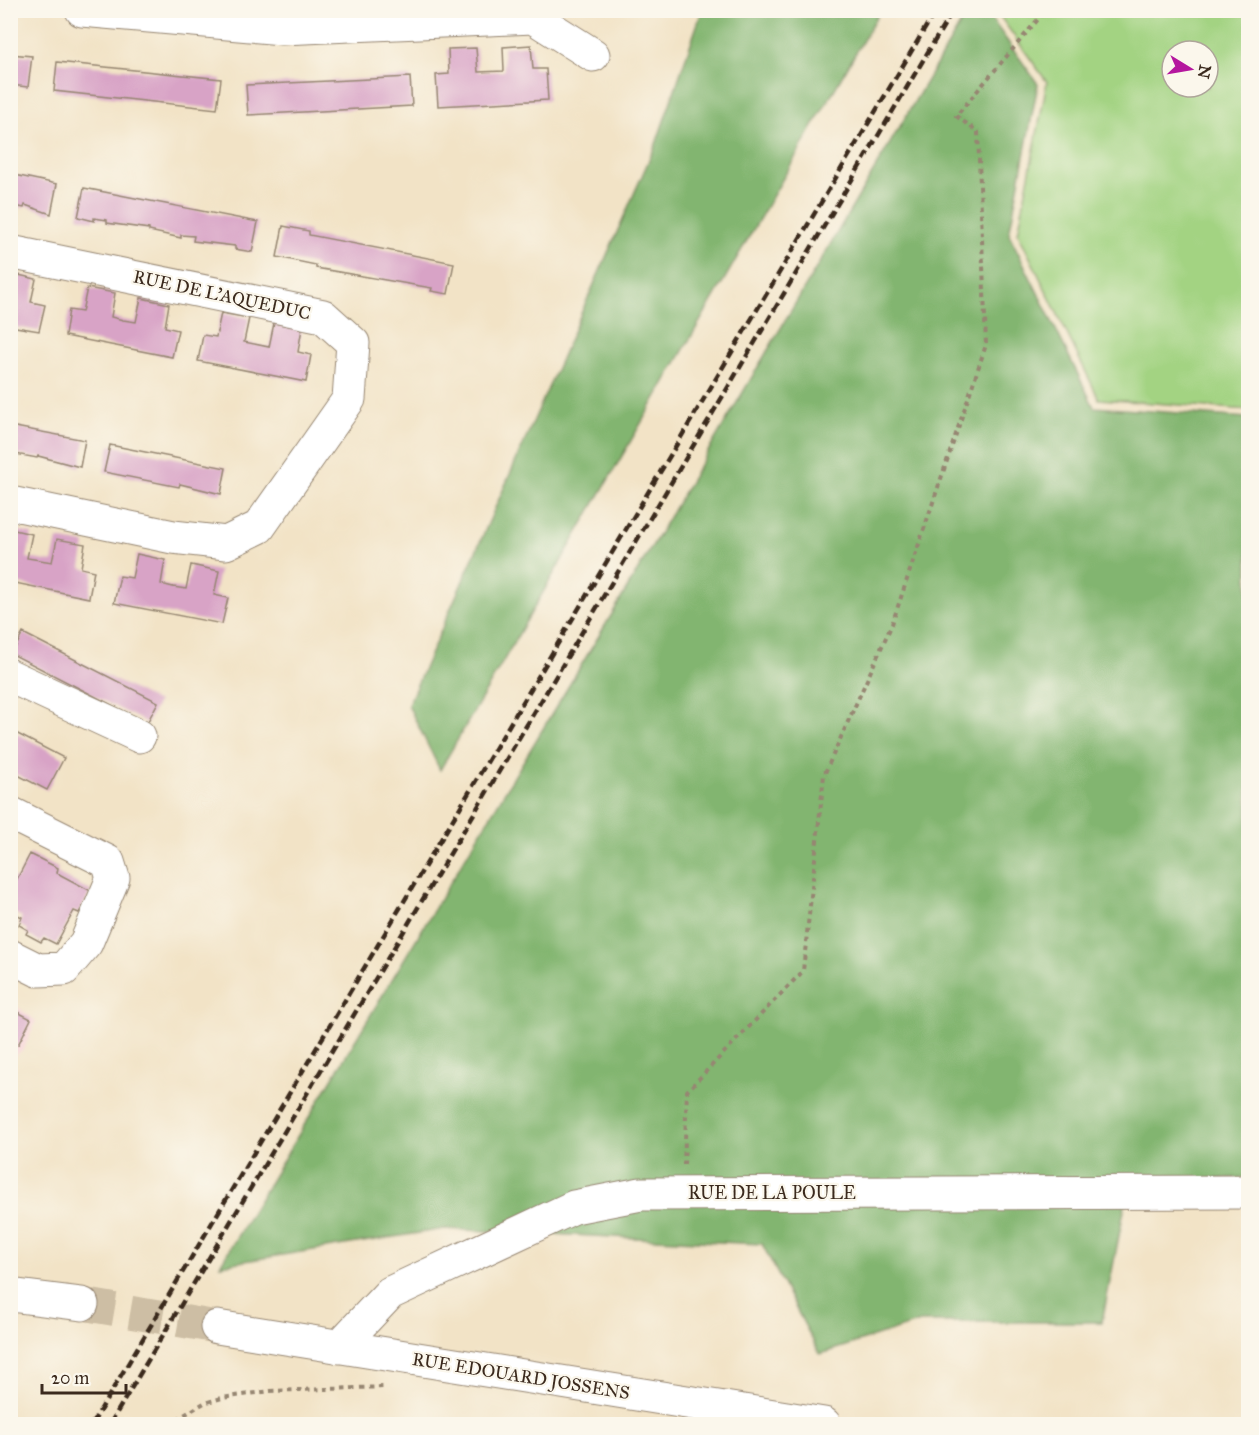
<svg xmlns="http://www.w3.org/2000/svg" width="1259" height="1435" viewBox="0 0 1259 1435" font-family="'IM FELL Great Primer',serif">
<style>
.built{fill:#f6cfd5}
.green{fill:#a3d382;stroke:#6f7e50;stroke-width:1.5;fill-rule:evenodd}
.forest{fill:#82b570;stroke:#5e7047;stroke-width:1.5}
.building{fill:#d8a3c6}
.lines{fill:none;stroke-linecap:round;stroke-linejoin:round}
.minor-tunnel{stroke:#cdbea4;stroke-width:33;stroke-dasharray:33 16;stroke-linecap:butt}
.minor-casing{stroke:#968672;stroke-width:35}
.path{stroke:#968672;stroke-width:4;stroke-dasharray:4.5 4.5;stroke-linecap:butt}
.minor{stroke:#fff;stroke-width:33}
.rail{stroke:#3b2a1e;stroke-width:4.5;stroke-dasharray:9 4.5;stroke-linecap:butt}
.labels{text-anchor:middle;stroke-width:4.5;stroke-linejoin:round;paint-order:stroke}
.street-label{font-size:18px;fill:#3b2a1e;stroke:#fbf7ec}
</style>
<rect width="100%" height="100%" fill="#fbf7ec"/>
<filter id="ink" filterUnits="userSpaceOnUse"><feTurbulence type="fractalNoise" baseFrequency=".0167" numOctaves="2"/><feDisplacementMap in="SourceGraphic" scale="12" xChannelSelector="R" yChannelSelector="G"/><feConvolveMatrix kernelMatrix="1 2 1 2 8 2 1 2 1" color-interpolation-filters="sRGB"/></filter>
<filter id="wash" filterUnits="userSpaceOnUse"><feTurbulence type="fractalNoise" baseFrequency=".008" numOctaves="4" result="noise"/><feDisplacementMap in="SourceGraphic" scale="24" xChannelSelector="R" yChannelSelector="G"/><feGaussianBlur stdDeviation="1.35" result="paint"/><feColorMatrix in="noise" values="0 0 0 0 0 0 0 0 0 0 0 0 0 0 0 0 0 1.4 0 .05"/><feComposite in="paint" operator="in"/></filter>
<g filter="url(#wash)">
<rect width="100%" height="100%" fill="#f2e3c6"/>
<path class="built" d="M11,1002L36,1021L24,1049L11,1058Z"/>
<path class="green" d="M996,11H1248V410L1099,399L1018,233L1047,82ZM1172,51H1208V87H1172Z"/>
<path class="forest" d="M702,11H880L440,770L408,705L656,144Z
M968,11H986L1038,84L1009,234L1094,407L1248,418V1177L1129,1185L1102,1322H920L820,1354L762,1244L444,1229L220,1265L612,614Z"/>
<g id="blocks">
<path class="building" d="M531,45L533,69H546L548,100L438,106L436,75L449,74L448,49L476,48L478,72L504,71L503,47Z
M10,54L32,56L28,87L10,85Z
M57,62L221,79L217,109L54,91Z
M410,77L412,106L248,115L246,85Z
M10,174L57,184L51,214L25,205L24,208L10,205Z
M84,188L258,222L252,252L235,249V246L193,241L194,236L181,235V238L149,231V229L107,223V220L94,218V221L78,217Z
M283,226L309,231V235L454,263L448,294L431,291L432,288L316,268V265L277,257Z
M10,273L36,279L31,302L45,305L39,331L10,326Z
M87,288L115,293L111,317L123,320L136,322L141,298L169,304L165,327L178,330L172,357L65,336L69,310L82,312Z
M221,313L249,318L244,342L269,347L274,323L302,328L298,352L311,355L306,382L198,361L203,335L216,337Z
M10,426L85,440L80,467L38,456L37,458L10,453Z
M110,445L226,468L221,494L180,484L179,487L104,472Z
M10,529L32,534L27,558L40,560L52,562L57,539L85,544L81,568L94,571L89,598L10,582Z
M137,554L165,560L161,584L173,587L186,589L191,565L219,571L214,595L228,598L222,624L114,603L120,576L132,578Z
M23,633L158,702L147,723L12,654Z
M10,730L64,758L47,790L16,774L15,777L10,775Z
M30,854L58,868L57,873L91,891L79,913L74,911L56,944L44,938L41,942L26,934L28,930L19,925L22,917L10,911V876L17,879Z
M10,1008L31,1019L18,1045L10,1041Z"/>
</g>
</g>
<g filter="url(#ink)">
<use href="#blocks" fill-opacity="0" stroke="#968672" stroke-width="1.5"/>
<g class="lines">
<path class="minor-tunnel" d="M82,1304L217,1327"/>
<g class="minor-casing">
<path id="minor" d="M82,10L282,28L533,17L593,55
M10,252L323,316L353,343L349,399L259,527L226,543L173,537L10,503
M10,676L139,736
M10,813L108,862L113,878L86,943L64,969L38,970L10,956
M10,1295L82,1304
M217,1327L824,1424
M339,1347L390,1293L574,1207L641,1194L1248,1192"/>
</g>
<path class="path" d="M684,1165L687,1091L803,971L824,775L892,624L986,345L978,132L956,116L1046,10
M169,1424L204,1403L222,1398L270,1391L385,1387"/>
<use href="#minor" class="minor"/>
<path class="rail" d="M92,1424L936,10
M110,1424L953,10"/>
</g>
</g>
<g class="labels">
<g class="street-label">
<text transform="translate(222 295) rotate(12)" y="6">RUE DE L'AQUEDUC</text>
<text x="772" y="1199">RUE DE LA POULE</text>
<text transform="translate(521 1376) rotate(9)" y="6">RUE EDOUARD JOSSENS</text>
</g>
</g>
<rect width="1259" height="1435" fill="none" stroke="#fbf7ec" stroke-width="36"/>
<g transform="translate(1190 69) rotate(101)"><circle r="28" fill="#fbf7ec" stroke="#aea59a" stroke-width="1.5"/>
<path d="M0-4.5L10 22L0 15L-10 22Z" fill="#b5179e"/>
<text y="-9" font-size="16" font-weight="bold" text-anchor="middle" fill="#3b2a1e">N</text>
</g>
<path d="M42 1384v9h84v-9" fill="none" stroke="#3b2a1e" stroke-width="3"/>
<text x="51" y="1384" font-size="18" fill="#3b2a1e" stroke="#fbf7ec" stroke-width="4.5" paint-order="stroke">20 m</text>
</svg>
